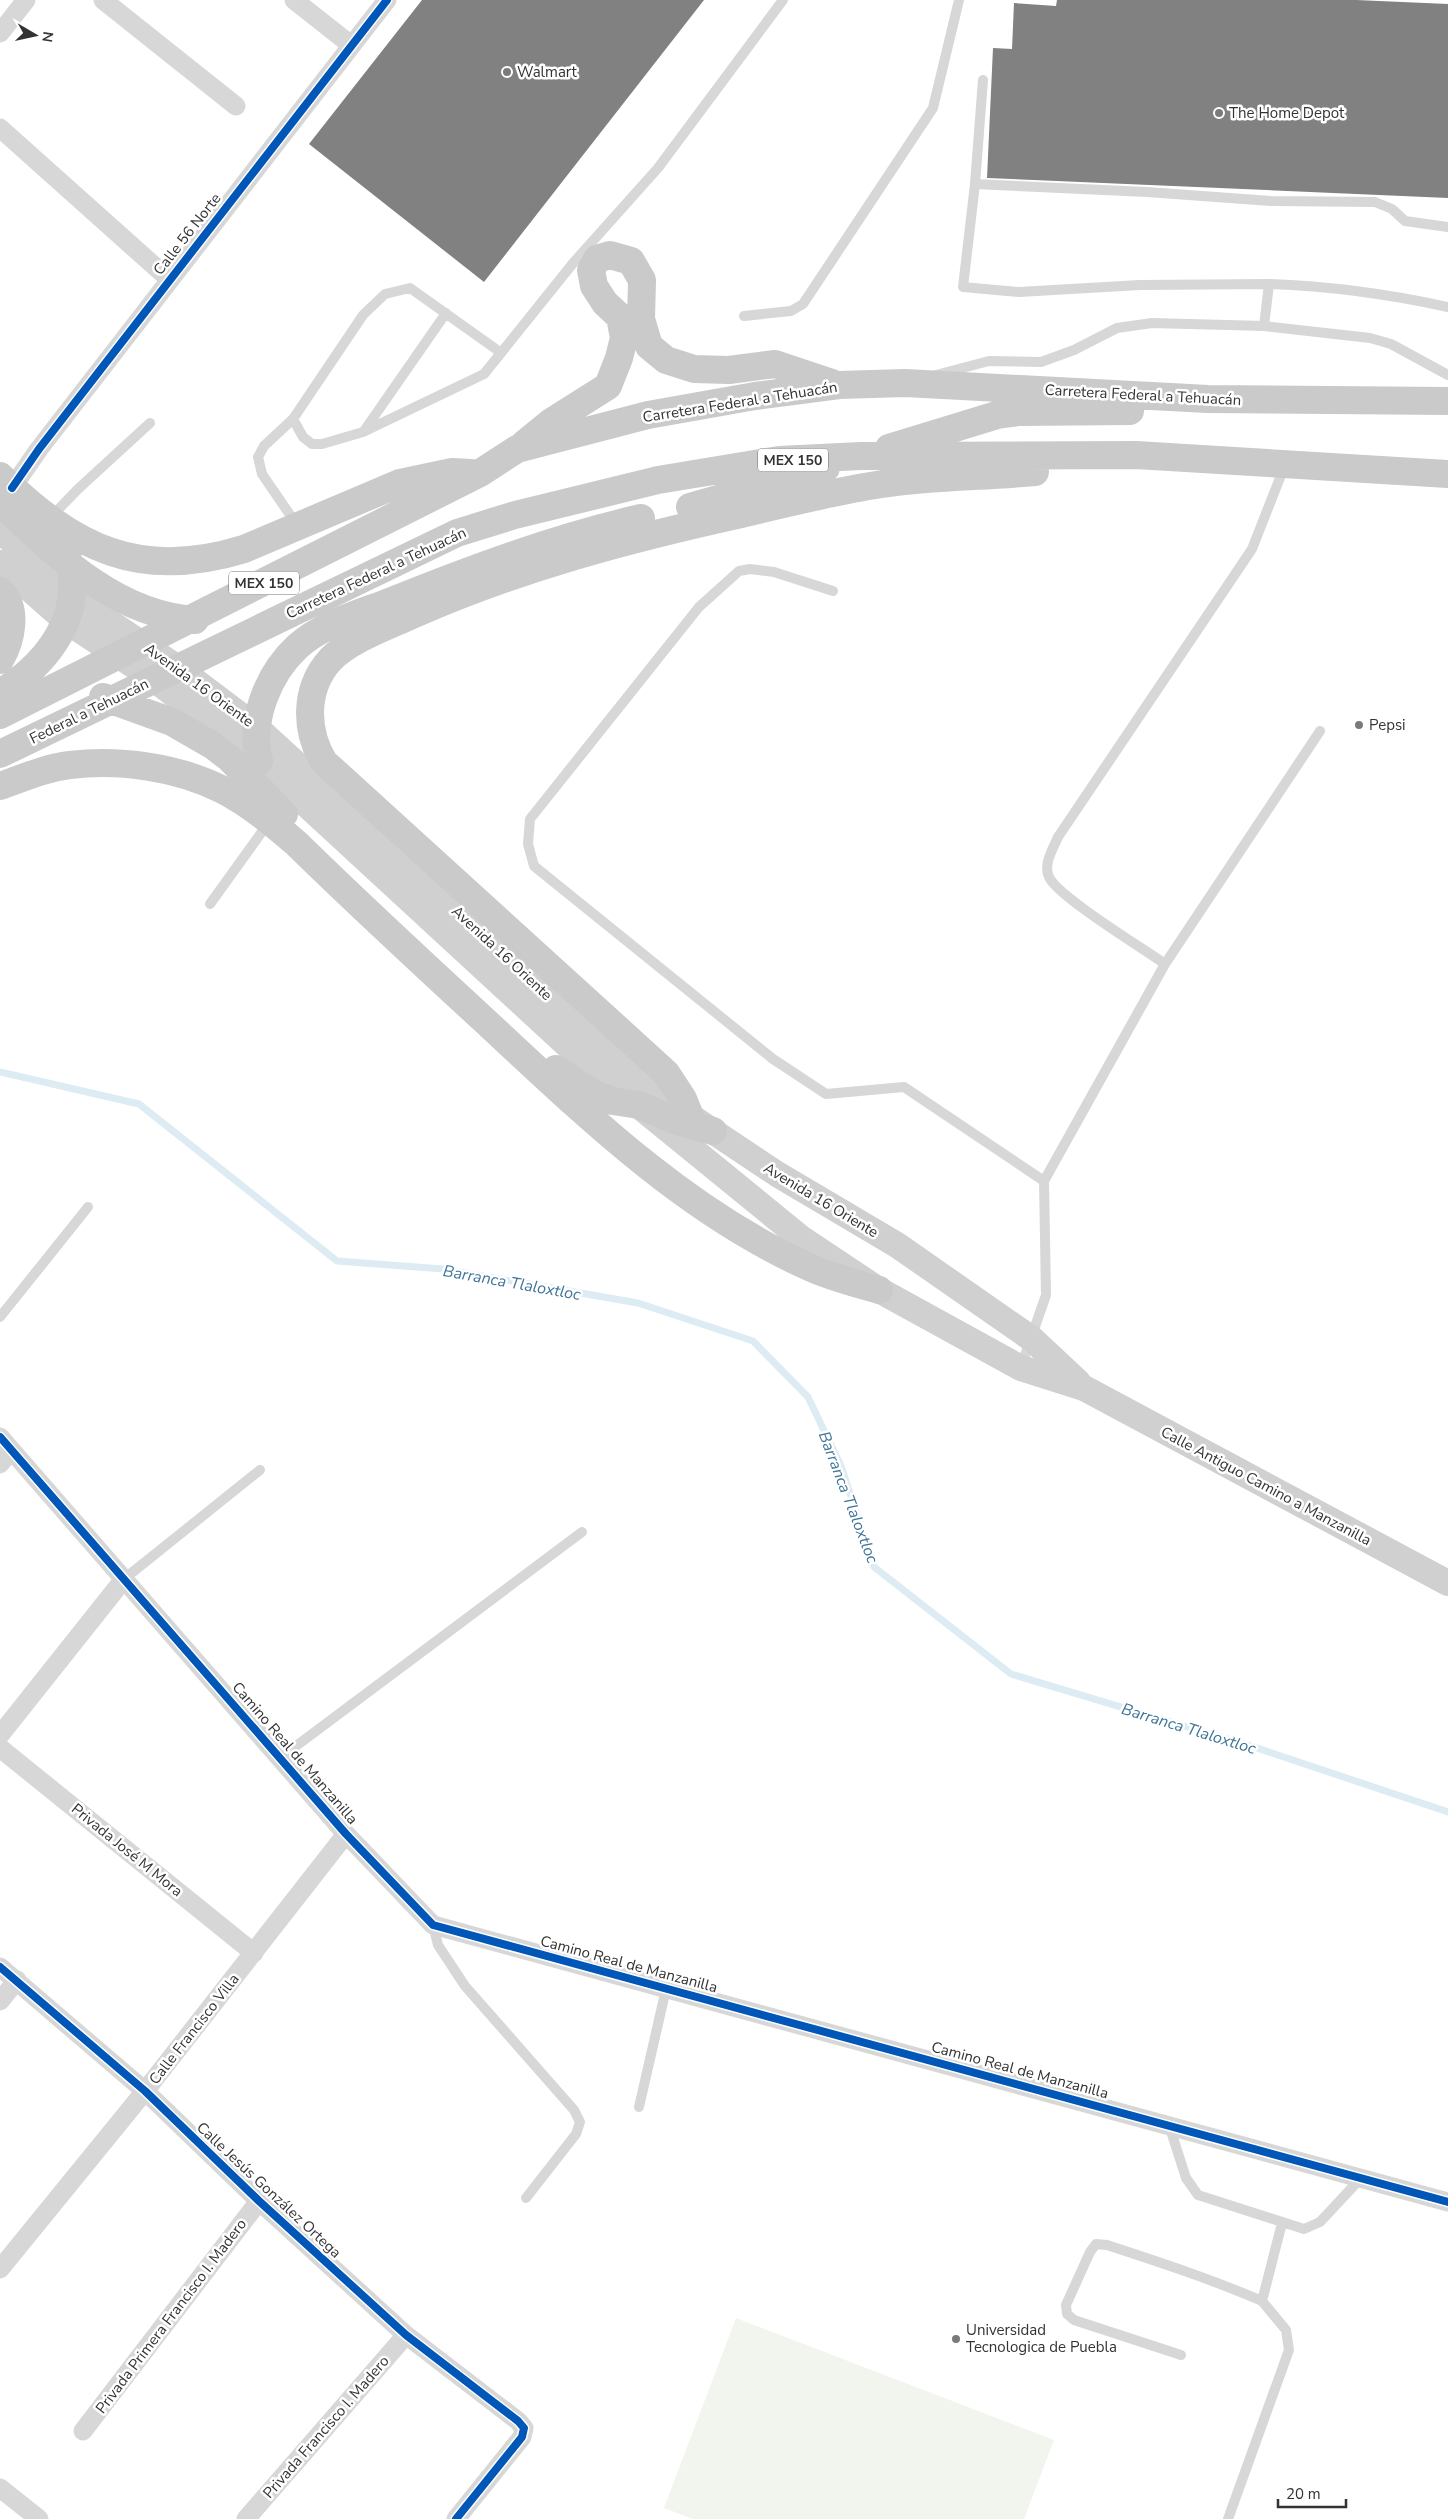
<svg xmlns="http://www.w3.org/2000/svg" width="1448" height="2519" viewBox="0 0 1448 2519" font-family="'Nunito Sans',sans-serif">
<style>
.green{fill:#f1f5ed}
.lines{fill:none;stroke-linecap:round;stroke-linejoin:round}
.stream{stroke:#ddebf3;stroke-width:7}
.building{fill:#818181}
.lane{stroke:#d7d7d7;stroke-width:10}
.street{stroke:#d7d7d7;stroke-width:19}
.secondary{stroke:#d0d0d0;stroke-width:26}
.primary{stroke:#cacaca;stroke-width:28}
.cycleway-casing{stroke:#fff;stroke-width:11}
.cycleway{stroke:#0057b8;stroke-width:8}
.poi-dot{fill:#7a7a7a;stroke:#fff;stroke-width:2}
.labels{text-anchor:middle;stroke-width:5;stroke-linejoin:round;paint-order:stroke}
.shield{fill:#fff;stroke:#707070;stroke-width:1}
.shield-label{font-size:14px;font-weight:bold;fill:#333}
.poi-label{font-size:15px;fill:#333;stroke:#fff;text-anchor:start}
.street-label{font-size:15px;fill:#333;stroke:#fff}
.water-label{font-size:16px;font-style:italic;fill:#3f7597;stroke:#fff}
</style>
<rect width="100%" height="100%" fill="#fff"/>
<path class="green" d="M736,2318L1054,2440L1024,2519H693L664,2508Z"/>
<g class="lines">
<path class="stream" d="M0,1072L139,1104L337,1261L443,1269L638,1303L753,1341L808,1397L841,1466L874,1567L1011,1674L1254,1747L1448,1812"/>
</g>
<path class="building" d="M422,0H704L484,282L309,144Z
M1057,0H1356L1448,4V198L987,178L993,48L1012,49L1014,3L1056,6Z"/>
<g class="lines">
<path class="lane" d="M983,80L975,184L1147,192L1271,201L1375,202L1392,209L1405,221L1448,227
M975,184L963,287L1019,292L1140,285L1269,284L1264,326
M1269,284C1330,286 1388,294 1448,307
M744,316L791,311L803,304L933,108L959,0
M936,375L989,361L1041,362L1074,350L1117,328L1152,323L1264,326L1370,338L1391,344L1448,375
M293,419L303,437L312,444H322L363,432L484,374L574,262L658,168L783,0
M364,431L446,313
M51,517L78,489L150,423
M297,525L262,474L258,457L264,446L293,419L363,315L385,294L410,288L500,352
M833,591L774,572L750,569L739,571L699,607L530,819L528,844L534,866L773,1059L826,1094L904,1087L1044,1181
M210,904L269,822
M1165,964C1144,949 1057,896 1049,877C1043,864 1053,849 1058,837L1252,549L1285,465
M0,1317L88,1207
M1021,1367L1046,1295L1044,1181L1165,964L1320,731
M124,1579L260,1470
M280,1758L582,1532
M433,1925L438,1945L465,1986L574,2110L580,2122L576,2134L526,2198
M639,2107L666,1989
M1169,2125L1186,2178L1198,2195L1304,2229L1320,2222L1362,2177
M1181,2355L1074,2320L1067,2314L1066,2305L1090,2252L1096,2244L1107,2245C1159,2262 1211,2279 1262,2301
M1228,2519L1289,2350L1286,2330L1262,2301L1282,2223"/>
<path class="street" d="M103,0L236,106
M294,0L351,45
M0,33L26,0
M0,128L170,280
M12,488L39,449L387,0
M0,1437L346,1834L433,1925L1448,2202
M0,1464L11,1450
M0,1735L124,1579
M0,1748L254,1953
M0,1967L145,2091L259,2201L406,2335L518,2421L524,2428L522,2437L456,2519
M0,2001L17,1980
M0,2269L145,2091L346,1834
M83,2431L259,2201
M0,2488L39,2519
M246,2519L406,2335"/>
<path class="secondary" d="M0,530L72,597L178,668L256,727L588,1032L690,1116L777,1174L897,1245L1032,1339L1078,1382
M0,563L66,621L154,679L259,761L590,1066L801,1238L879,1290L1021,1368L1084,1388L1448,1583"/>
<path class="primary" d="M524,444L551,422L608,386L619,358L624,338L620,317L605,303L594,286L591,270L597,259L610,255L631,261L642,280L641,319L649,346L666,360L694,369L729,370L775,364L832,383
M889,448L997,415L1019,412L1130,411
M0,476C75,549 140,581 244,549L400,483L452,472L471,473
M0,502C55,554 115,615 195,620
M690,507L826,468
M0,591C19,609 11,641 0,660
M0,693C47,664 87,614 67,556
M103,697L172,722L212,745L229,758L284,814
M0,715L480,473L517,449L648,415L755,396L839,385L905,383L1208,399L1448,401
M0,754L457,533L515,515L658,480L779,460L861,456L1136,455L1448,474
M259,761C249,721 268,674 297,647C322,624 358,614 389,602C471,569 554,538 641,518
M0,786C23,778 45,768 70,765C119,759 178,767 223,790C250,804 274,824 297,844C358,904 421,962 484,1020C583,1112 683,1210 807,1266C830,1277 855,1283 879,1290
M556,1069L594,1094L613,1101L639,1105L674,1120L713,1131
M690,1116L683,1099L666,1073L324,762C305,731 304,689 330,660C349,640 388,626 412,615C518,568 628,539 741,514C788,503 835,491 882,484C933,476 984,477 1035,472"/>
<g class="cycleway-casing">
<path id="cycleway" d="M12,488L39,449L387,0
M0,1437L346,1834L433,1925L1448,2202
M0,1967L145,2091L259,2201L406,2335L518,2421L524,2428L522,2437L456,2519"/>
</g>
<use href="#cycleway" class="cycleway"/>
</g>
<g class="poi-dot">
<circle cx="507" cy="72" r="5"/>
<circle cx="1219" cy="113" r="5"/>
<circle cx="1359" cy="725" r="5"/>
<circle cx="956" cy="2339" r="5"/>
</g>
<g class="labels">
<g class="shield">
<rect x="758" y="448.5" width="70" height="23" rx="4"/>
<rect x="229" y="571.5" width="70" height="23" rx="4"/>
</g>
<g class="shield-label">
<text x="793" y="465">MEX 150</text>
<text x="264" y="588">MEX 150</text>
</g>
<g class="poi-label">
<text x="517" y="77">Walmart</text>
<text x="1229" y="118">The Home Depot</text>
<text x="1369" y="730">Pepsi</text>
<text x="966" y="2335">Universidad<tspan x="966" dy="17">Tecnologica de Puebla</tspan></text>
</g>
<g class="street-label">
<text transform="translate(187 234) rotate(-52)" y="5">Calle 56 Norte</text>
<text transform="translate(1143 395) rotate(3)" y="5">Carretera Federal a Tehuacán</text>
<text transform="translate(740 402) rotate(-9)" y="5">Carretera Federal a Tehuacán</text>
<text transform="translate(376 573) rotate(-25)" y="5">Carretera Federal a Tehuacán</text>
<text transform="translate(199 685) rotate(36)" y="5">Avenida 16 Oriente</text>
<text transform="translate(89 711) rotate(-26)" y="5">Federal a Tehuacán</text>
<text transform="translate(502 953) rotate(43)" y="5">Avenida 16 Oriente</text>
<text transform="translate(821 1200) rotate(31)" y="5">Avenida 16 Oriente</text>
<text transform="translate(1266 1486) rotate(28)" y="5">Calle Antiguo Camino a Manzanilla</text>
<text transform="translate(295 1753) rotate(49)" y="5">Camino Real de Manzanilla</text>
<text transform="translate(127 1850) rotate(39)" y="5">Privada José M Mora</text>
<text transform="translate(629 1964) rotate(15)" y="5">Camino Real de Manzanilla</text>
<text transform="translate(194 2029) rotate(-52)" y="5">Calle Francisco Villa</text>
<text transform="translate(1020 2070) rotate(15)" y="5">Camino Real de Manzanilla</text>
<text transform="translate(269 2190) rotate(43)" y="5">Calle Jesús González Ortega</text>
<text transform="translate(171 2316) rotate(-53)" y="5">Privada Primera Francisco I. Madero</text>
<text transform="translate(326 2427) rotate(-49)" y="5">Privada Francisco I. Madero</text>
</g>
<g class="water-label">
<text transform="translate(512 1282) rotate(10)" y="6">Barranca Tlaloxtloc</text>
<text transform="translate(849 1497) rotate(69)" y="6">Barranca Tlaloxtloc</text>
<text transform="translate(1189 1728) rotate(17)" y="6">Barranca Tlaloxtloc</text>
</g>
</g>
<g transform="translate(35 35) rotate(99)" stroke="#ffffff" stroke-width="4" paint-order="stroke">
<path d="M0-4L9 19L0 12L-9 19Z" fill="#333333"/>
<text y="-8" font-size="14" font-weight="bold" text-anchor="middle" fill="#333333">N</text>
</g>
<path d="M1278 2499v8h68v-8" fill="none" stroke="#333333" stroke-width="2.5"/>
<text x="1286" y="2499" font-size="15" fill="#333333" stroke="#ffffff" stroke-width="4" paint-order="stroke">20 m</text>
</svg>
